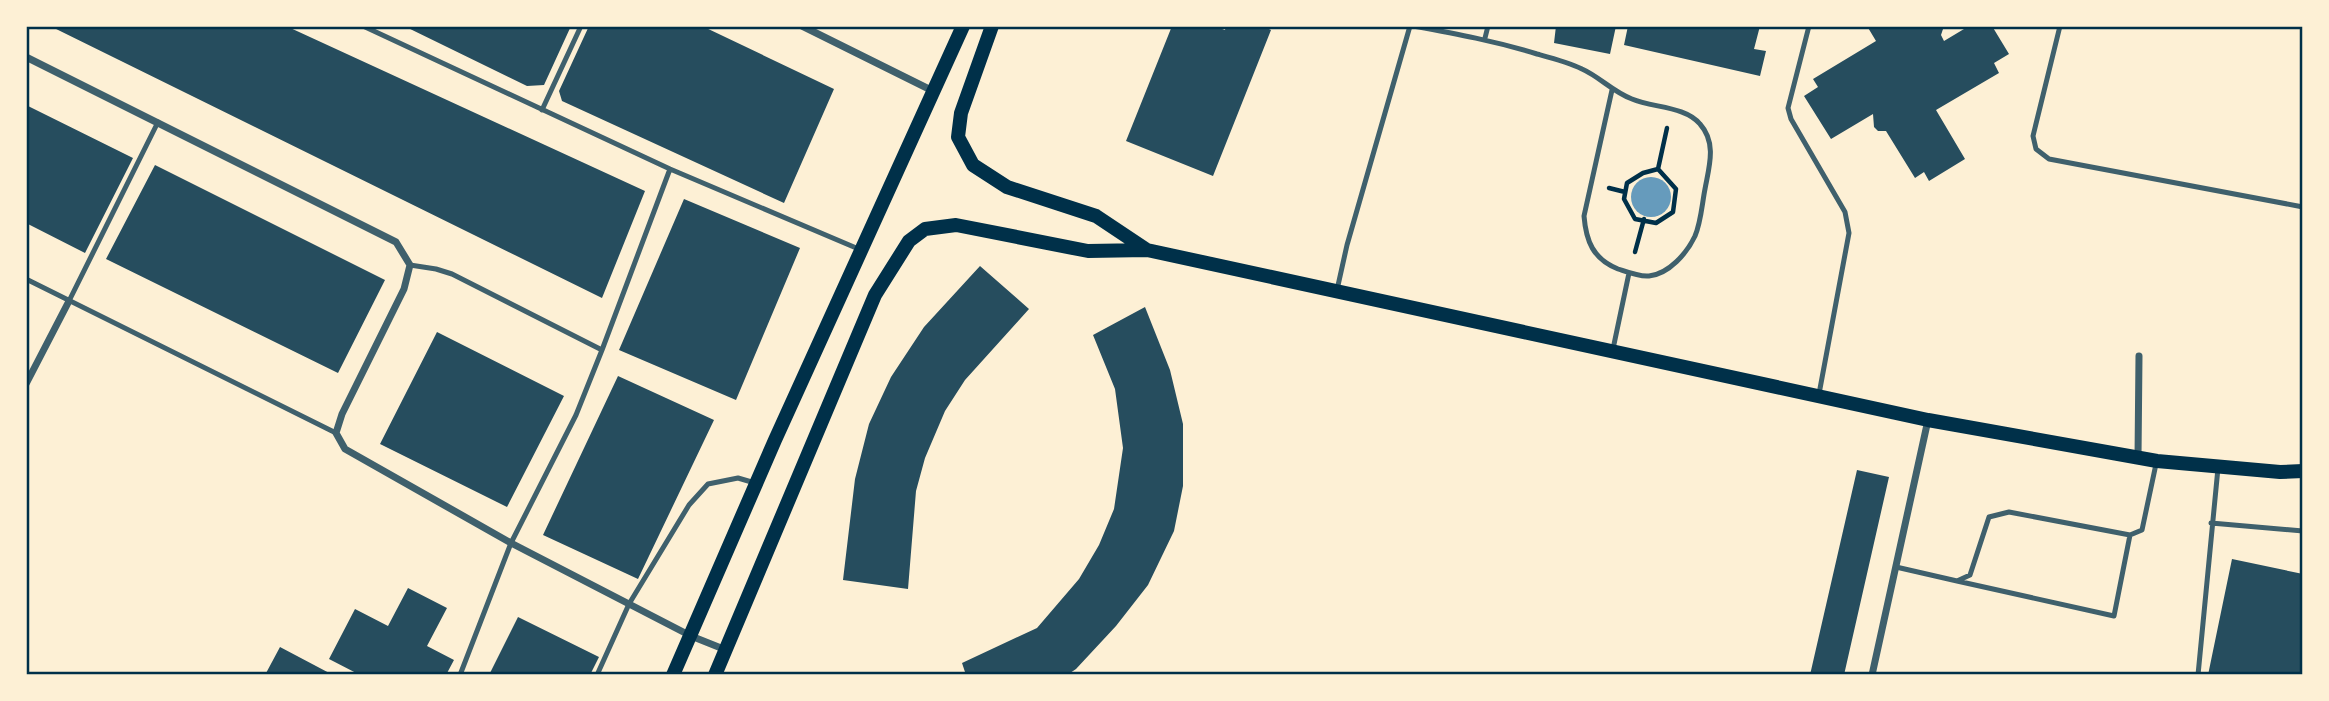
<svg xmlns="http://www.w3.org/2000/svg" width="2329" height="701" viewBox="0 0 2329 701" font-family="'Open Sans',sans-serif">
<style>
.water{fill:#669bbc}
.building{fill:#264d5e}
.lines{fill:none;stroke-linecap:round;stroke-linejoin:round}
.path{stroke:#003049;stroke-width:4.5}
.service{stroke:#3f606c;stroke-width:5}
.minor{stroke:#3f606c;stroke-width:7}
.secondary{stroke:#003049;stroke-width:14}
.neatline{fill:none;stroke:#003049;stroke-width:2.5}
</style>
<rect width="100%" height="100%" fill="#fdf0d5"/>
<path class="water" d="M1631 197a20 20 0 1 1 40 0a20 20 0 1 1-40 0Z"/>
<path class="building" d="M50,26H286L645,191L602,298Z
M404,26H571L544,85L527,86Z
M589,26H702L834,89L784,203L562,101L559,91Z
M1172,26H1214L1225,30L1226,26H1263L1271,30L1213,176L1126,141Z
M1556,26H1616L1610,54L1554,43Z
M1628,26H1760L1754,49L1766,51L1760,76L1624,45Z
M1867,26H1944L1941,35L1944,41L1969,26H1992L2009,54L1994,63L1999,73L1936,110L1965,159L1929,181L1924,172L1915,178L1886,131H1878L1874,127L1873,114L1831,139L1804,96L1818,87L1813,79L1876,41Z
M26,105L133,158L85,253L26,223Z
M155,165L385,280L338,373L106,259Z
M684,199L800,248L736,400L619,350Z
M980,266L1029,309L965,380L945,411L925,458L916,491L908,589L843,580L855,479L869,424L891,377L924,327Z
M1145,307L1170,370L1183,424V486L1174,531L1148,585L1116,626L1076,669L1067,675H966L962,663L1037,628L1079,579L1099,545L1114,509L1123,448L1115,389L1093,335Z
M437,332L564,396L507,507L380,444Z
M618,376L714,420L638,579L543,535Z
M1857,470L1889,477L1844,675H1810Z
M2232,559L2303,574V675H2208Z
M408,588L447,608L427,646L454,660L446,675H360L329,659L355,609L388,626Z
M518,617L599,657L590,675H489Z
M280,647L333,675H265Z"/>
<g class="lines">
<path class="path" d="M1658,169L1643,173L1627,183L1624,199L1635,219L1656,223L1673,212L1676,189L1658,169L1667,128
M1609,188L1625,192
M1635,252L1644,219"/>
<path class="service" d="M363,26L670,169L861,250
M1297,26H1304
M1413,26C1457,34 1495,41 1537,54C1552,58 1568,62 1582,69C1600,77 1613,92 1632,99C1653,108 1685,106 1700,124C1717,143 1709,167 1705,189C1702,204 1701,222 1695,236C1687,253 1669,274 1649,276C1639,277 1627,272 1618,269C1593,259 1586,241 1584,216L1612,90
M1809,26L1788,108L1791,119L1845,212L1849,233L1819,394
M2060,26L2033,136L2036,149L2049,159L2303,207
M1485,38L1488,26
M542,110L581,26
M410,265L436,269L452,274L602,350L670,169
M26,279L336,433
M1337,290L1347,245L1410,26
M69,301L158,122
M1613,349L1629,273
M2211,523L2303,531
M1896,567L1957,581L1970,575L1989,517L2009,512L2130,535L2142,530L2156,464
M1957,581L2114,616L2130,535
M460,675L511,543L576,415L602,350
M597,675L629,604L689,505L708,484L738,478L755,483
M2198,675L2218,468"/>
<path class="minor" d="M802,26L933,91
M26,57L396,242L410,265L404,289L342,414L336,433L345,449L511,543L691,636L726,650
M26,384L69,301
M2138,457L2139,356
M1872,675L1928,420"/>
<path class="secondary" d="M992,26L961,113L958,137L973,165L1007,187L1096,216L1147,250
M673,675L775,440L963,26
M715,675L875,295L909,241L925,229L956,225L1088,251L1147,250L1928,420L2157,461L2280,472L2303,471"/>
</g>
<rect width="2329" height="701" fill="none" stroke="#fdf0d5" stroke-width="56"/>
<rect x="28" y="28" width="2273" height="645" class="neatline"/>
</svg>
